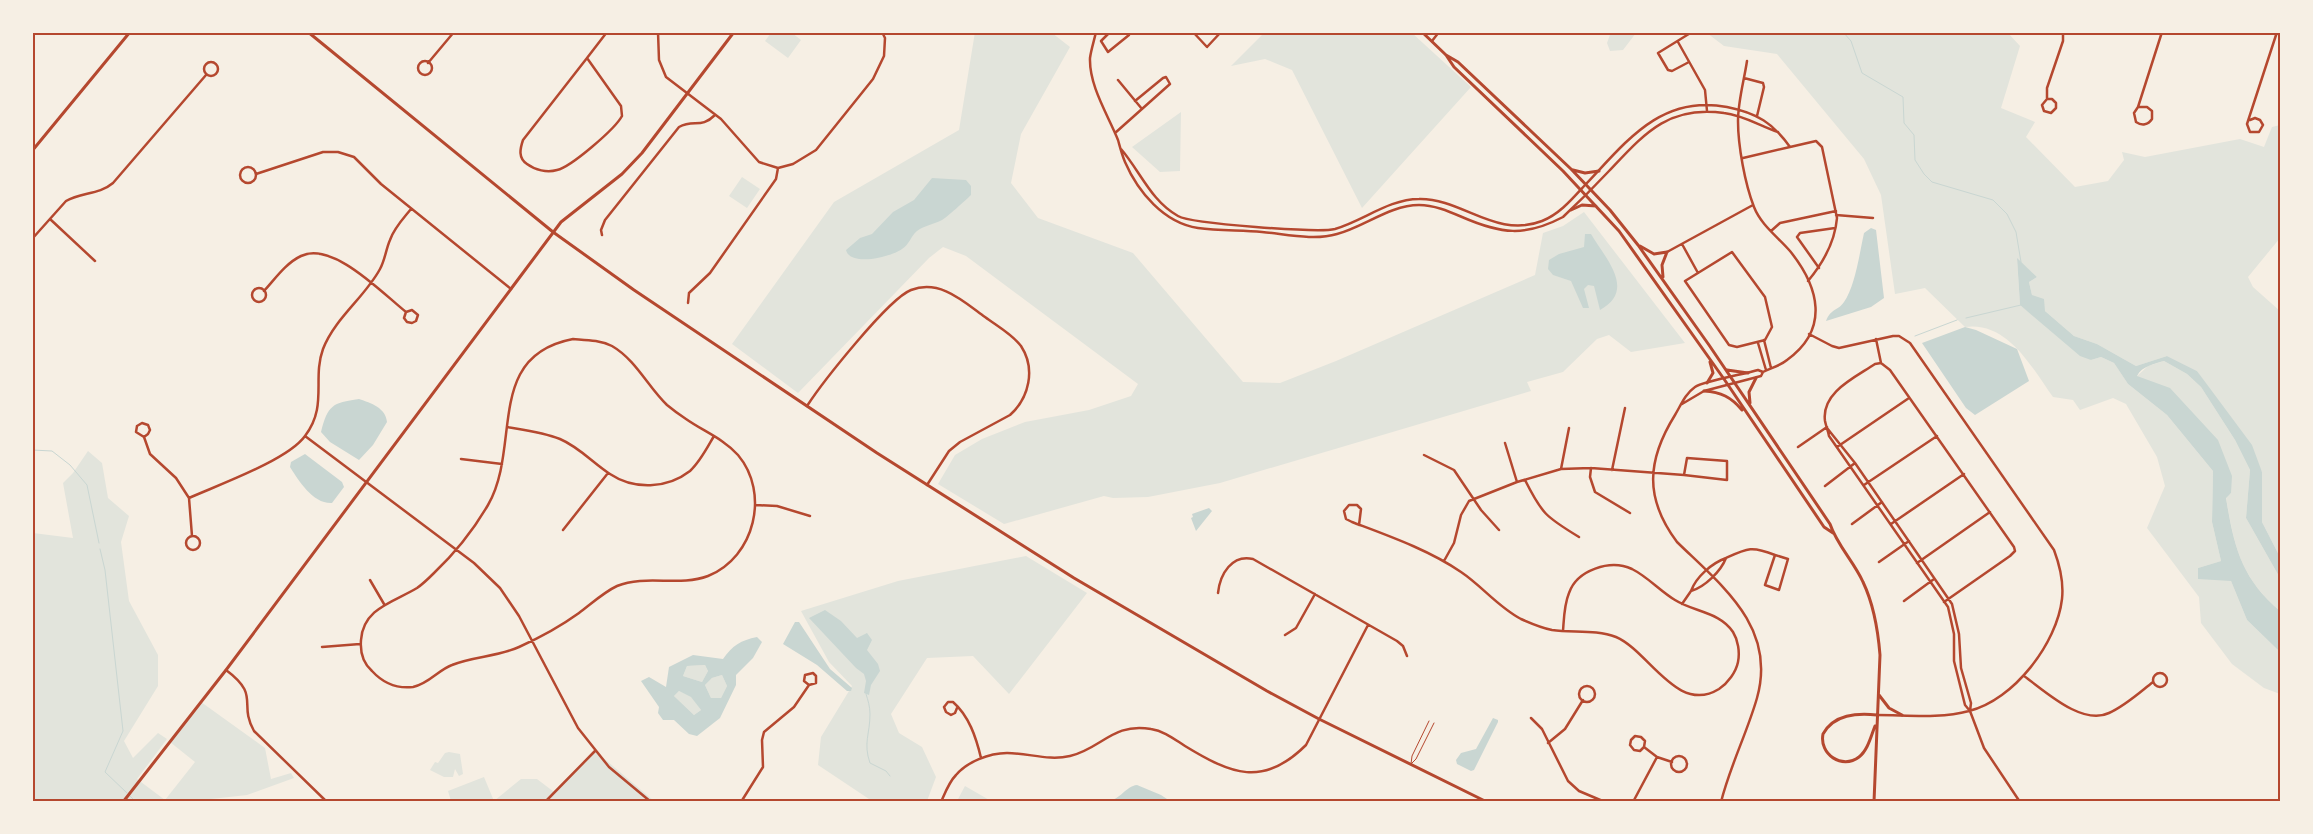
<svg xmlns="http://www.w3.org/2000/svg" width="2313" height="834" viewBox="0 0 2313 834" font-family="Rubik,sans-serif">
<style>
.green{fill:#e2e4dc}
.water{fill:#c9d6d2;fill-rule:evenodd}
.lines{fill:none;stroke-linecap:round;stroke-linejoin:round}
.stream{stroke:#c9d6d2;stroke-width:1}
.service{stroke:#b5482f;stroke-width:1}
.minor{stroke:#b5482f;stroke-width:2.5}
.tertiary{stroke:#b5482f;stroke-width:3}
.secondary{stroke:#b5482f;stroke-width:3}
.neatline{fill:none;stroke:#b5482f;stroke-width:2}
</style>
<rect width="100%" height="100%" fill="#f6efe4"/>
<path class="green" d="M975,32L1052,33L1070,47L1021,134L1011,183L1038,218L1133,253L1243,382L1280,383L1336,361L1535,275L1543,233L1563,226L1584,212L1685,343L1631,352L1609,335L1597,339L1563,372L1527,382L1531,391L1220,483L1148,497L1113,498L1104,496L1004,524L938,484L955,455L982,439L1025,422L1089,410L1131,396L1138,384L966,256L943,247L929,258L798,393L732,344L834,202L959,130Z
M1611,32H1636V33L1623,50L1610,51L1607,43Z
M771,33H792L801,40L788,58L765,41Z
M1264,33H1412L1471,87L1362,208L1292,70L1265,59L1231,66Z
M1707,33H2008L2020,46L2001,108L2035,122L2026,137L2075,187L2108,181L2124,160L2122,152L2145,157L2240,139L2264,147L2272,127L2280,125V238L2248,277L2253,287L2280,311V557L2262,522V472L2197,371L2167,356L2136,366L2097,344L2074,336L2045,311L2032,295L2029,282L2037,277L2017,259L2020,305L2091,360L2101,357L2114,363L2128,384L2167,415L2213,471L2212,522L2221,561L2198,568L2231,581L2247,620L2280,652V694L2264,688L2232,664L2201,623L2199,597L2147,528L2165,486L2157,457L2126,404L2113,398L2080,410L2073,400L2053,397C2032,368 2008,321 1965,327L1925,288L1895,294L1881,195L1864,159L1777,54L1724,46Z
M1181,112L1180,171L1160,172L1132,147Z
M742,177L760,189L747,208L729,196Z
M2164,361L2187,374L2201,387L2235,440L2250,470L2246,518L2280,578V611C2241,578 2234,546 2226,497L2231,493L2137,376L2148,366Z
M88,451L102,463L108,498L129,516L121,542L129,601L158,655V686L124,741L133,758L158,733L167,739L137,779L165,800L195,762L170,742L201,702L265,748L271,779L291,773L294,778L247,795L193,801L33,802V533L73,538L63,483L73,473Z
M1026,556L1087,593L1009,694L973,656L927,658L891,714L899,733L922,747L936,777L927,801H872L818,765L821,737L852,686L829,662L801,611L898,581Z
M705,665L708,671L702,682L683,676L687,666Z
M722,675L727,686L721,698H711L705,685L712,678Z
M679,691L691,696L701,710L694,715L674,696Z
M594,750L654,801H451L448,791L484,777L494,801L521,779H537L554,792Z
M449,752L460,754L463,774L459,776L455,769L453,777H444L430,770L435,762L438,763L445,753Z
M965,786L991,801H957Z"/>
<path class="water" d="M932,178L966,180L971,186V195C966,200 946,218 942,220C934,224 923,226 917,231C911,236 909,245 902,249C891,257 850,267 846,250L860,238L872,234L893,212L914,200Z
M1871,228L1876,230L1884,298L1871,307L1826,321C1831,308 1838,311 1844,302C1855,287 1860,251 1864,233Z
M1585,234H1591C1605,258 1637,290 1600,310L1594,286L1588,285L1584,289L1589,308H1583L1571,281L1553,275L1548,269L1549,260L1559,254L1584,247Z
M2017,258L2037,277L2029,282L2032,295L2044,299L2045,311L2074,336L2097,344L2136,366L2167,356L2197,371L2252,445L2262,472V522L2280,557V578L2246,518L2250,470L2235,440L2201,387L2187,374L2164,361C2154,364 2142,366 2137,376L2170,388L2218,440L2232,476L2231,493L2226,498C2234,546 2241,578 2280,611V652L2247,620L2231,581L2198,579V568L2221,561L2212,522L2213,471L2167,415L2128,384L2114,363L2101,357L2091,360L2080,356L2020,305Z
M1965,327L1976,330L2017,349L2029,381L1975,415L1966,408L1922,343Z
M359,399C371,403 386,408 387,422L373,445L359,460L330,442L321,432C328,405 332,403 359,399Z
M305,454L342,482L344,487L332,503C313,504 299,481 290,467L291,462Z
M1209,508L1212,511L1196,531L1191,518L1193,517L1192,514Z
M825,610L841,621L857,638L867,633L872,640L867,650L878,664L880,671L871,685L869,695L864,693L866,681L864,674L856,668L809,618Z
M795,622H799L830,669L852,688L851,691H847L817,665L783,644Z
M757,637L762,642L753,658L736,675V685L720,718L697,736L689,734L674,720H663L658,713L659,707L641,681L649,677L666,687L669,667L693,655L723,659C732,646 741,640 757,637ZM705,665L708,671L702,682L683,676L687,666ZM722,675L727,686L721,698H711L705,685L712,678ZM679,691L691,697L701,710L694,715L674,696Z
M1493,718L1498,720V722L1474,770L1471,771L1457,764L1456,760L1461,753L1476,749Z
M1137,785L1161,795L1170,801H1108C1120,800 1126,786 1137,785Z"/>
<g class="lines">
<path class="stream" d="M1843,32L1851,41L1862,73L1903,97L1904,123L1914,135L1915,160L1924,174L1932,182L1993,200L2007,214L2016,232L2021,262
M1966,318L2021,305
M1915,336L1957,320
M32,450L52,451L70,465L87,485L99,543
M100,549L105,570L123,731L105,772L127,793
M866,694C868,700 870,707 870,714C870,734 863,743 870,763L886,771L890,776
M130,796L136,802"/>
<path class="service" d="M1429,721L1412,756L1411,764L1416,759L1434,723"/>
<path class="minor" d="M658,32L659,60L666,77L721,119L759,162L778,168L793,164L816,150L861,94L873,79L884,56L885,38L882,32
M1096,32C1094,41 1091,50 1090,58C1089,86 1108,115 1118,140C1120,147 1122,155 1125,162C1138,192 1164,223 1198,228C1219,231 1241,230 1262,232C1285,234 1314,241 1337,234C1364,227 1390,205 1419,205C1434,205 1448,211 1462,217C1501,234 1525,237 1563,217C1579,202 1594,187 1609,171C1644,134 1668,105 1724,113C1743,115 1760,126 1778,132
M1110,32L1101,41L1108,52L1129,35V32
M1193,32L1207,47L1221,32
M1432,41L1439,32
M1678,42L1705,90L1707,111
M587,58L621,106L622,116C615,129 571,167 557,170C547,173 535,170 527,164C518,158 520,149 523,140Z
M587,58L607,32
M418 68a7 7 0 1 1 14 0a7 7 0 1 1-14 0Z
M204 69a7 7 0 1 1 14 0a7 7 0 1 1-14 0Z
M1689,62L1672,71L1668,70L1658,53L1692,32
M428,63L454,32
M1744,78L1763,83L1764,87L1757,116
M1118,80L1142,109
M2047,99H2052L2056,103V108L2051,113L2044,111L2042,105L2047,99V88L2063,41V32
M2138,107H2147L2152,111V119C2148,125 2142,126 2136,122L2134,113L2138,107L2162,32
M2250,120L2255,118L2260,120L2263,125L2259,132H2250L2247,124L2277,32
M1115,133L1170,84L1166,77L1163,78L1135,101
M1121,149C1140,171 1151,201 1178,216C1192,224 1319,233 1335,229C1363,221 1389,199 1419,199C1462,198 1496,239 1542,221C1560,214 1573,198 1586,184C1626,142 1661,94 1727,107C1757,113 1773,123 1790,147L1816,141L1822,147L1837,218C1835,242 1823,263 1808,281
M1743,158L1790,147
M240 175a8 8 0 1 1 16 0a8 8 0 1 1-16 0Z
M256,174L323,152H338L354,157L381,184L511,289
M1836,215L1873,218
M50,219L95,261
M1771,231L1780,223L1836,211
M602,235L601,230L605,220L679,127C694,119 701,129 715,115
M32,239L66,201C81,192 99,195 113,183L206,75
M1682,244L1698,273
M1667,252L1753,205
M1732,252L1765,297L1772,327L1765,340L1737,347L1729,345L1685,281Z
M1819,268L1797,237L1800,233L1835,228
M252 295a7 7 0 1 1 14 0a7 7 0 1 1-14 0Z
M264,291C275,279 286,263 301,256C333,241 382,293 406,312L412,310L418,315L416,321L412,323L407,322L404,318L406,312
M688,303L689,293L710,273L776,179L778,168
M1809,334L1832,346L1839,348L1893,336H1899L1910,343L2054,550C2060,566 2064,581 2062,599C2057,643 2014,700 1969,711C1940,719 1907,715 1877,715
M573,339C586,340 600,340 612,346C636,360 648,387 667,405C673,410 680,415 686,419C703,431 724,439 738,455C770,493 755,557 708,576C679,587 646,574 617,586C604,592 591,604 579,613C561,626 539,638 519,647C497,657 474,656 452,665C438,670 429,684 413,687C396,689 383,683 372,671C363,663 360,652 361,640C363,608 394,602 417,588C423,584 429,578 434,573C454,554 474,529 488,505C522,446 484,356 573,339Z
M1876,339L1881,363L1890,370L2014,547L2015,551L2010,556L1944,602
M1764,340L1771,368
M1758,343L1766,370
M1881,363L1875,364C1856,377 1821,392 1825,421C1826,426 1828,431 1829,436L1948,607L1954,634V661L1965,705L1970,711L1984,748L2020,802
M1682,404L1704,391L1761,376L1763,372C1771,368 1780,366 1787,360C1830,329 1819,287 1790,251C1778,237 1761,225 1754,207C1745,184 1738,146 1738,121C1738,101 1744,81 1747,61
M807,406C822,383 888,299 911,290C940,279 963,301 985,317C997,326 1012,334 1021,346C1036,369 1029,398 1010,415L960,442L949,451L927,485
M507,427C525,430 543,432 560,439C579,447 593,463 610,474C634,490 667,489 690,471C700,462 707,448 714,436
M1827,428L1855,463L1952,604L1959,634L1961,668L1971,703L1970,711
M305,436L474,563L500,588L519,616L578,728L609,767L651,802
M144,437L148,434L150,430L148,425L142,423L137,426L136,432L144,437L150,454L176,478L189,498L192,536
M1505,443L1517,482
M1798,447L1827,427
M1837,447L1909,398
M1424,455L1454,470L1481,510L1499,530
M1687,458L1727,461V480L1684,475Z
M461,459L502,464
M1591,468L1590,477L1595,492L1630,513
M1561,469L1569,428
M1612,470L1625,408
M1525,480C1542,514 1546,517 1579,537
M1864,485L1937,436
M1825,486L1855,463
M189,498C218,485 288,460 305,436C328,406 312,379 323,349C335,318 365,297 380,269C385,260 386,249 390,240C394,228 403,219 411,209
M756,505L777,506L810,516
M1852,524L1882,502
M1891,524L1964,474
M1359,525L1361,509L1357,505H1349L1344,511L1346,519L1352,522C1389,536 1429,550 1461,572C1482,586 1498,607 1521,619C1530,623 1542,628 1552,630C1573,633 1596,629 1616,637C1649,651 1677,715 1719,689C1728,683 1736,672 1738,662C1740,652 1738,640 1733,632C1720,612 1694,612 1675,600C1660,591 1648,577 1632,569C1610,559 1577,570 1569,593C1564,605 1564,618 1563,631
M563,530L608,473
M186 543a7 7 0 1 1 14 0a7 7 0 1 1-14 0Z
M1775,555L1788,559L1779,590L1765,585Z
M1726,558C1721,571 1705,587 1691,591C1696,577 1712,563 1726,558Z
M1726,558C1748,548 1752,546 1775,555
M1444,561L1454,543L1461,515L1469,501L1517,482L1561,469L1591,468L1684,475
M1879,562L1909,541
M1917,563L1990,512
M370,580L384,604
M1218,593C1220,574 1232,554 1253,559L1397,641L1403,646L1407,656
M1904,601L1934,579
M1682,604L1691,591
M1285,635L1296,628L1315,594
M322,647L360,644
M226,670C261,696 238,703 254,731L327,802
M2153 680a7 7 0 1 1 14 0a7 7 0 1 1-14 0Z
M2024,676C2045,691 2082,726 2109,713C2125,706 2139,693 2153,682
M1579 694a8 8 0 1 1 16 0a8 8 0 1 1-16 0Z
M957,708L955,713L951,715L946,712L944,707L948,702H953C969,716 976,737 981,758
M1531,718L1542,729L1568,781L1579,791L1605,802
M1548,743L1565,729L1583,700
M1644,747L1640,751L1634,750L1630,745L1631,740L1635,736L1641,737L1645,741L1644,747L1657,757L1672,762
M1671 764a8 8 0 1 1 16 0a8 8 0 1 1-16 0Z
M545,802L595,751
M741,802L763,767L762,740L764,732L794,707L809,685L816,683V676L813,673L805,675L804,681L809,685
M941,802C945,793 949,782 956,775C967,762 989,753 1007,753C1029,753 1048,761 1070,756C1101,749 1113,722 1151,729C1164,731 1174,739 1185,746C1231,774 1263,788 1306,745L1368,625
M1633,802L1657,757
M1721,802C1730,766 1747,733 1757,698C1777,627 1722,586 1677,542C1644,498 1647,460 1675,415C1681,405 1685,394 1695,387C1704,381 1745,374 1758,370L1763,372"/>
<path class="tertiary" d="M1422,32L1446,55L1454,67L1563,171L1619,231L1724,379L1824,527L1833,533
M1446,55L1458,62L1571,169L1610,210L1638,245L1709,345L1830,524C1837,545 1854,562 1863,582C1874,605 1878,630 1880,655L1874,802
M32,151L130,32
M1573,170L1585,173L1599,171
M1571,210L1582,205L1596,206
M1640,246L1654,254L1667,252
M1663,277L1662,265L1667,252
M1727,370L1748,373
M1707,383L1713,373L1710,362
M1704,391C1721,392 1731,397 1742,410
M1750,403L1749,392L1756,378
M1879,695L1889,708L1902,715
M1875,726C1871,736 1868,750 1859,757C1842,770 1819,754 1823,734C1834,714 1857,713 1877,715
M123,802L226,670L561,222L622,174L642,153L734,32"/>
<path class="secondary" d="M308,32L553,232L634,290L877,453L1074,578L1267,691L1319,719L1487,802"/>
</g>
<rect width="2313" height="834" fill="none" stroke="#f6efe4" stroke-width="68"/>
<rect x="34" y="34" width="2245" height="766" class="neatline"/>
</svg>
